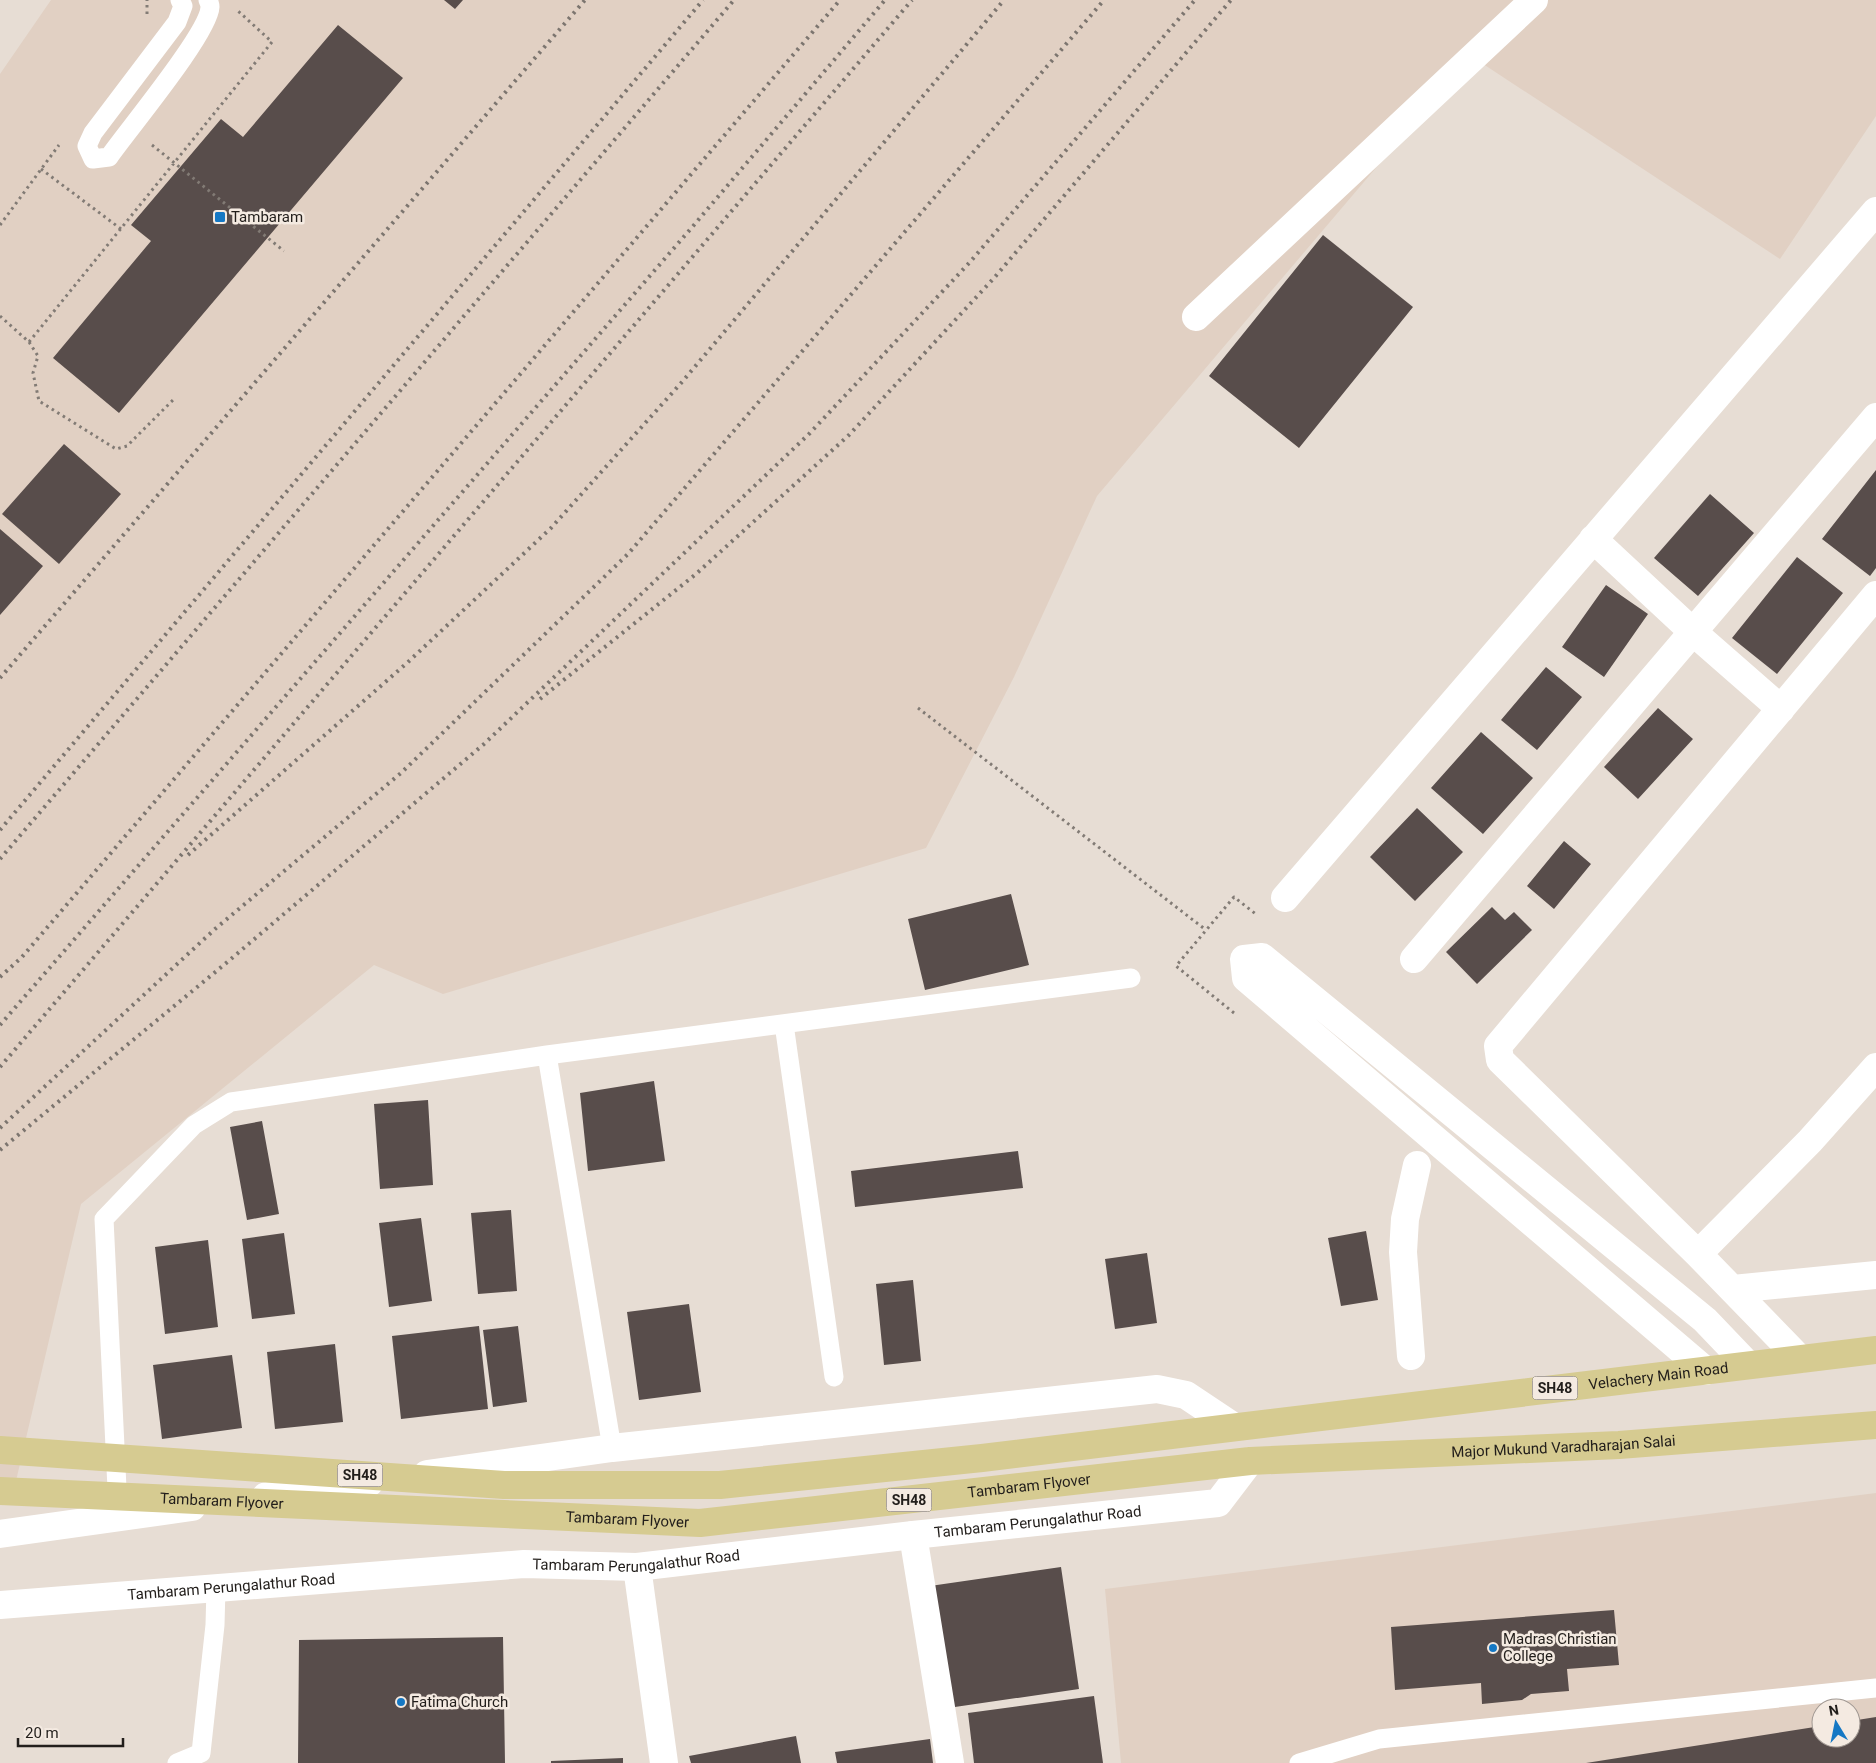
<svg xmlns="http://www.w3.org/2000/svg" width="1876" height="1763" viewBox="0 0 1876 1763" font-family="Roboto,sans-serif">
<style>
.built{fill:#e1d0c3;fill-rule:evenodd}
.building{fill:#584d4b}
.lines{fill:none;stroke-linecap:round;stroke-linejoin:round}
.path{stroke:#827b75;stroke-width:3;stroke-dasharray:2.5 4;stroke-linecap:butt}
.service{stroke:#fff;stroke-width:19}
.minor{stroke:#fff;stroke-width:28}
.tertiary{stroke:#fff;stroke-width:28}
.primary{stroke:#d6cb91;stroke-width:28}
.rail{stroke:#7c756f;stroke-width:4;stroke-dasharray:2.5 5;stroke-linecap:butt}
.poi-dot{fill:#1578c4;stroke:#f4eae1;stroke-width:2}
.labels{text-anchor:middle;stroke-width:5;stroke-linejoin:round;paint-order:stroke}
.shield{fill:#f4eae1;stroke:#615b56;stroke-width:1}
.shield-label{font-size:14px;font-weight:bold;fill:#221e1b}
.poi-label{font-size:15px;fill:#221e1b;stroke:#f4eae1;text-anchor:start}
.street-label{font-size:15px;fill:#221e1b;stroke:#f4eae1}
</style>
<rect width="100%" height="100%" fill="#e7ddd4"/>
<path class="built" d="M51,0H1876V116L1780,259L1471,56L1097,496L1014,677L926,848L443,994L374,965L81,1204L15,1485H0V74Z
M1876,1493V1763H1121L1105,1589ZM1821,1708H1851V1738H1821Z"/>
<path class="building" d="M444,0H463L455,9Z
M338,25L403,78L119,413L53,358L151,241L131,225L221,119L243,137Z
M1323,235L1413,307L1299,448L1209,376Z
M64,444L121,494L59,564L2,514Z
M1876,470V568L1870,576L1822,539Z
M1710,494L1754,533L1698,596L1654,558Z
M0,529L43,566L0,615Z
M1797,557L1843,593L1777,674L1732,638Z
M1606,585L1648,614L1604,677L1562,647Z
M1546,667L1582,697L1537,750L1501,720Z
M1658,708L1693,739L1638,799L1604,767Z
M1481,732L1533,778L1483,834L1431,788Z
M1417,808L1463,852L1415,901L1370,857Z
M1564,841L1591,864L1554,909L1527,886Z
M1011,894L1029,965L925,990L908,919Z
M1492,907L1505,920L1514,912L1532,930L1477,984L1446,952Z
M654,1081L665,1161L588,1171L580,1093Z
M428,1100L433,1185L380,1189L374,1104Z
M262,1121L279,1214L247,1220L230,1127Z
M1018,1151L1023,1188L855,1207L851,1171Z
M511,1210L517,1291L478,1294L471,1213Z
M421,1218L432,1301L389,1307L379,1223Z
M1366,1231L1378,1300L1341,1306L1328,1238Z
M284,1233L295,1314L252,1319L242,1239Z
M208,1240L218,1327L165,1334L155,1247Z
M1147,1253L1157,1323L1115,1329L1105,1259Z
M913,1280L921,1361L884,1365L876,1284Z
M689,1304L701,1392L639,1400L627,1312Z
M479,1326L488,1409L401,1419L392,1336Z
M518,1326L527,1402L493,1407L483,1330Z
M335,1344L343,1422L275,1429L267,1352Z
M232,1355L242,1428L162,1439L153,1365Z
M1061,1567L1079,1689L948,1708L930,1586Z
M1614,1610L1619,1665L1567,1669L1569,1691L1531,1694L1522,1700L1482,1704L1481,1683L1395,1690L1391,1627Z
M503,1637L505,1763H298L299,1640Z
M1094,1696L1103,1763H974L968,1713Z
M1876,1717V1763H1586L1821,1726V1738H1851V1721Z
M796,1736L801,1763H691L689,1756Z
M930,1739L933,1763H837L835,1752Z
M623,1758V1763H551V1761Z"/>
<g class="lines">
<path class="path" d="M147,14V0
M152,145L284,251
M41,169L121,229
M0,225L59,145
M0,316L29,342L38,356L33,373L39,401L116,449L127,446L173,400
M29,342L272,42L237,10
M918,708L1206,930
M1234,1013L1176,966L1234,897L1257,915"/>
<path class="service" d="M180,0L183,6L177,22L93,133L87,146L93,159L109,157C127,131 209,33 210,7C210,5 209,2 208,0
M784,1024L834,1377
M612,1448L547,1055L1131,978
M118,1509L104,1219L194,1125L231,1102L547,1055
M177,1763L201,1753L215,1625L216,1588
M1299,1763L1379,1739L1876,1688"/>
<path class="minor" d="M1196,317L1534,0
M1593,539L1693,632L1781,709
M1285,898L1876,211
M1414,959L1876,417
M1698,1254L1810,1141L1876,1067
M1733,1289L1876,1275
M1411,1356L1403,1252L1405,1219L1417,1165
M1800,1359L1698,1254L1500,1060L1498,1046L1876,595
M1706,1371L1246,978L1244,959L1262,957L1705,1320L1748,1365
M913,1535L950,1763
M637,1567L664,1763"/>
<g class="tertiary">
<path d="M427,1474L612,1448L1157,1389L1186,1395L1234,1427"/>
<path d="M266,1496L370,1482"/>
<path d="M0,1534L192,1507"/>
<path id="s1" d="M0,1605L524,1564L637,1567L913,1535L1218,1503L1250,1461"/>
</g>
<g class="primary">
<path id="s2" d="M0,1450L504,1485H720L982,1458L1876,1350"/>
<path id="s3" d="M0,1491L700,1523L1250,1461L1619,1445L1876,1425"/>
</g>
<path class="rail" d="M0,678L585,0
M540,699L696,574L849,435L994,278L1231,0
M0,830L703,0
M188,855L407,663L551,528L682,382L1004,0
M0,859L734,0
M0,977L22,957L840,0
M0,1025L694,225L885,0
M0,1067L912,0
M0,1128L215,929L401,773L628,554L1104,0
M0,1150L225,964L484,744L810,433L970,262L1195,0"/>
</g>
<g class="poi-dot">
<rect x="214" y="211" width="12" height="12" rx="2.5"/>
<circle cx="1493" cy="1648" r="5"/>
<circle cx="401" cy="1702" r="5"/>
</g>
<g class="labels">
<g class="shield">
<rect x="1532.5" y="1376.5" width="45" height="23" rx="4"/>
<rect x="337.5" y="1463.5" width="45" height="23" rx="4"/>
<rect x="886.5" y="1488.5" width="45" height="23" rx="4"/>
</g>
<g class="shield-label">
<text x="1555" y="1393">SH48</text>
<text x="360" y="1480">SH48</text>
<text x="909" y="1505">SH48</text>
</g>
<g class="poi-label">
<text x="231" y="222">Tambaram</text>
<text x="1503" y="1644">Madras Christian<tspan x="1503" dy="17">College</tspan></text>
<text x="411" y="1707">Fatima Church</text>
</g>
<g class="street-label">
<text dy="5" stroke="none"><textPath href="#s2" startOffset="1666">Velachery Main Road</textPath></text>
<text dy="5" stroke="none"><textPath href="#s3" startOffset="1568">Major Mukund Varadharajan Salai</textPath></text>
<text dy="5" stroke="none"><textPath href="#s3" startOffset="1032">Tambaram Flyover</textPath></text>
<text dy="5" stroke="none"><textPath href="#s3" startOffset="222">Tambaram Flyover</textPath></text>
<text dy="5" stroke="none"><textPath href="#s3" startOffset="628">Tambaram Flyover</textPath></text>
<text dy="5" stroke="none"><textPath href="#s1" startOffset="1042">Tambaram Perungalathur Road</textPath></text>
<text dy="5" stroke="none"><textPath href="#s1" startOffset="638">Tambaram Perungalathur Road</textPath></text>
<text dy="5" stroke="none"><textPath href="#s1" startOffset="232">Tambaram Perungalathur Road</textPath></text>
</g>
</g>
<g transform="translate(1836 1723) rotate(350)"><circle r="24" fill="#f4eae1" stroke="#a09892"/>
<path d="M0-4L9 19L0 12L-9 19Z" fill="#1578c4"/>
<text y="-8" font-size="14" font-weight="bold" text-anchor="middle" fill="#221e1b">N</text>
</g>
<path d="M18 1738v8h105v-8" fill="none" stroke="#221e1b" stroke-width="2.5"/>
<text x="25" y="1738" font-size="15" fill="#221e1b" stroke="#f4eae1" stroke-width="4" paint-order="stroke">20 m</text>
</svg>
